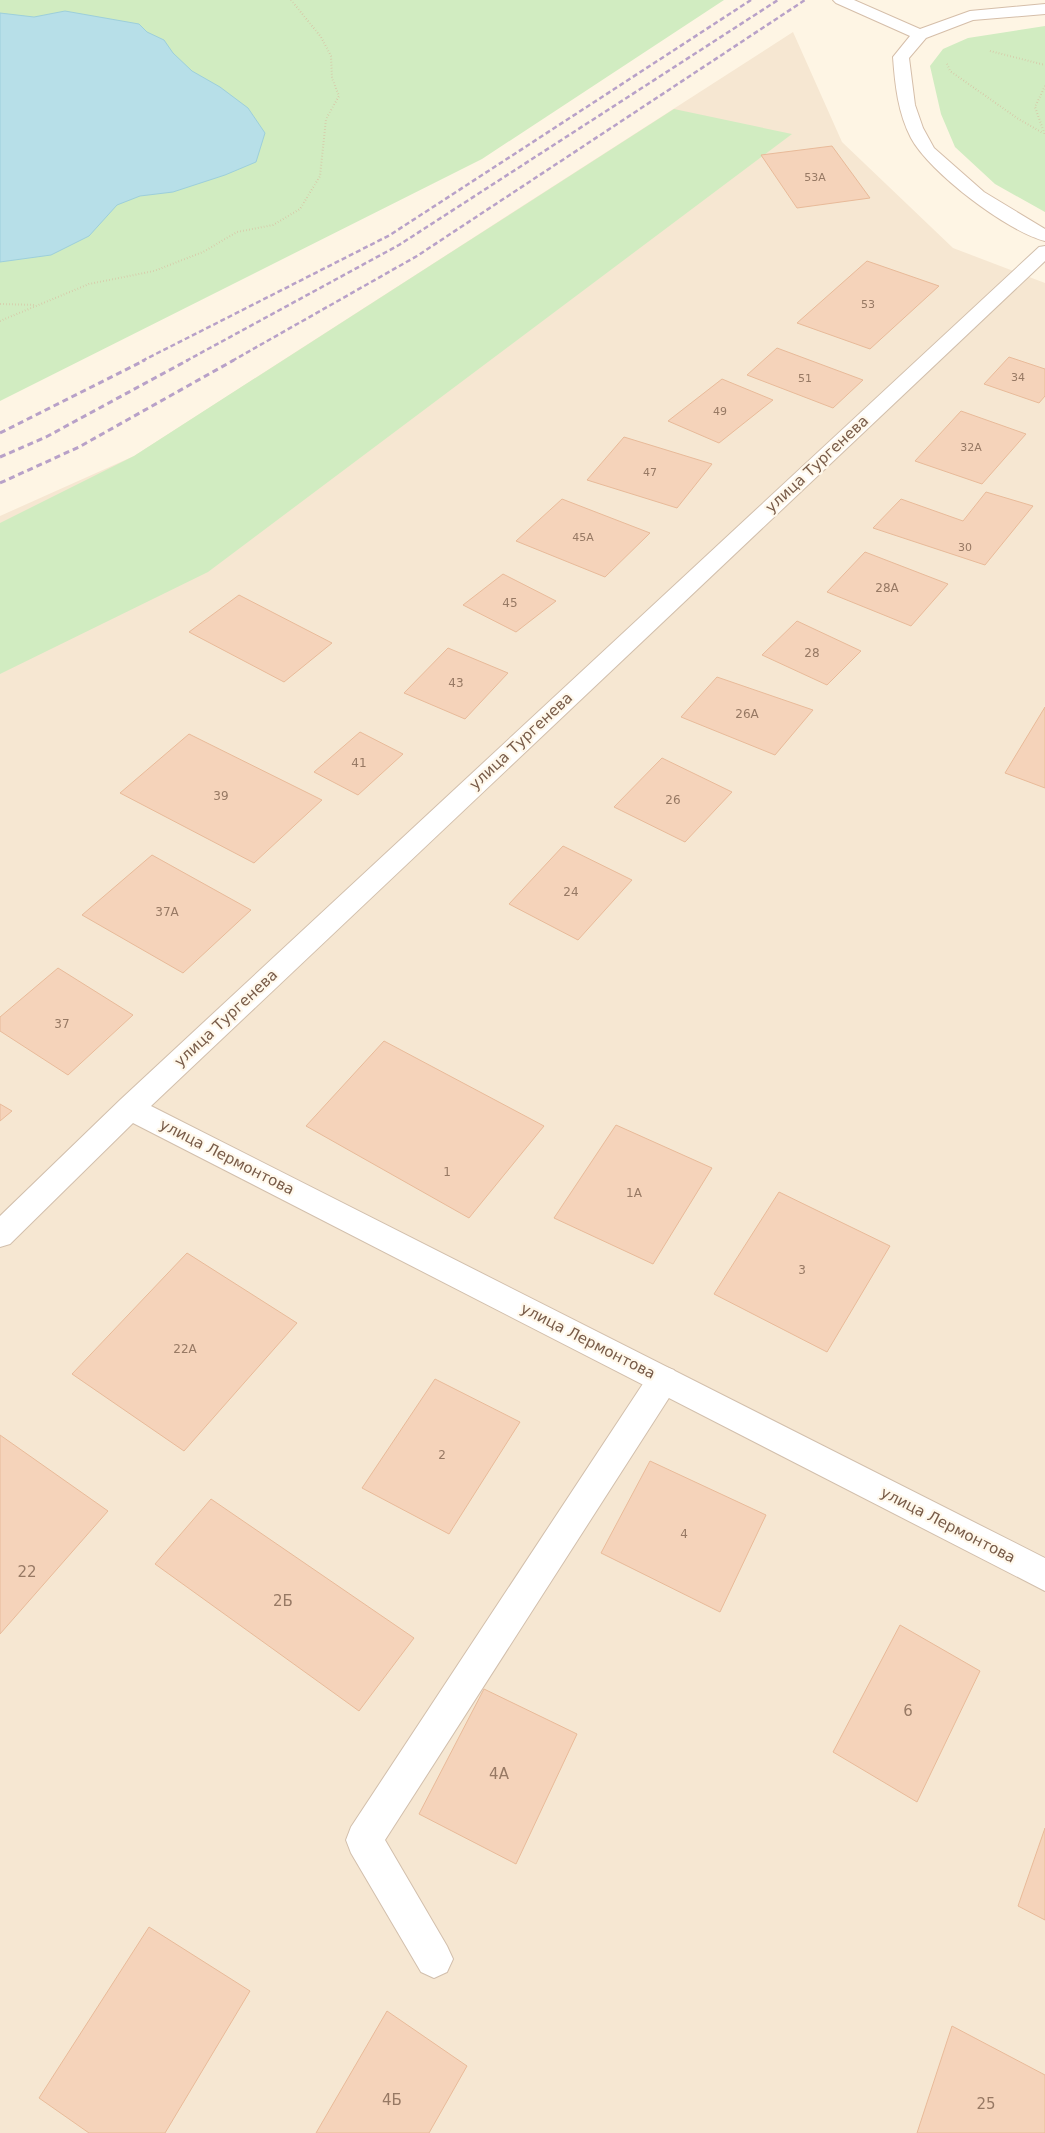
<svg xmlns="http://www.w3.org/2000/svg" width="1045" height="2133" viewBox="0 0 1045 2133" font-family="'DejaVu Sans',sans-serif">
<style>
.residential{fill:#f6e7d2}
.green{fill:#d1ecc1}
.water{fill:#b7dfe8;stroke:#9dcfdb}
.building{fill:#f5d3ba;stroke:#e8ba99}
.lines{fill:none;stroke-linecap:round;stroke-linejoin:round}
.lane-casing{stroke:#d2bfac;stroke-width:2}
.street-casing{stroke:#d2bfac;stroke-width:2}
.secondary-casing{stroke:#d5bea9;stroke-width:2}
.path{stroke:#dab79d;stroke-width:2;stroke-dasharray:0.5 2.5;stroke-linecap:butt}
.lane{fill:#fff;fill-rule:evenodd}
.street{fill:#fff;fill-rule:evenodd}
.secondary{fill:#fff;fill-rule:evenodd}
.rail-far1{stroke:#b8a1c8;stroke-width:2.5;stroke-dasharray:5 3;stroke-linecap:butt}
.rail{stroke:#b8a1c8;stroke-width:3;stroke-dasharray:6 4;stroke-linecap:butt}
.labels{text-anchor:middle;stroke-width:4.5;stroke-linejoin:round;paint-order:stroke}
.far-number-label{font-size:11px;fill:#977964}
.number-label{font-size:12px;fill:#977964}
.street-label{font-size:15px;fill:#785b48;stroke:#fff8eb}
.near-number-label{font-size:15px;fill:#977964}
</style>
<rect width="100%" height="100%" fill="#fef5e4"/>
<path class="residential" d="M793,32L842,142L953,248L1045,283V2133H0V516L134,456Z"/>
<path class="green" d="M0,0H724L482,159L0,401Z
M1045,26V212L995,184L955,147L941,114L930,66L943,49L968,38Z
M674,109L792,134L208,572L0,674V523L134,456Z"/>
<path class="water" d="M65,11L139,24L147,32L164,40L173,53L192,71L220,87L248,108L265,133L256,162L225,175L173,192L140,196L117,205L89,236L51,255L0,262V13L34,17Z"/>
<path class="building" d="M832,146L870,198L797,208L761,155Z
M867,261L939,286L870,349L797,323Z
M777,348L863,380L833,408L747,375Z
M1009,357L1045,369V396L1039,403L984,384Z
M722,379L773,400L719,443L668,421Z
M961,411L1026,434L982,484L915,461Z
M624,437L712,464L677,508L587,480Z
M986,492L1033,506L985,565L873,528L901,499L963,521Z
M562,499L650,533L605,577L516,541Z
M865,552L948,584L911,626L827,592Z
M503,574L556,601L516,632L463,605Z
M239,595L332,643L284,682L189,632Z
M797,621L861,651L827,685L762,655Z
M448,648L508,673L465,719L404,693Z
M717,677L813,710L775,755L681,717Z
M1045,707V788L1005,773Z
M360,732L403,754L358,795L314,772Z
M189,734L322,800L254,863L120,793Z
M662,758L732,792L685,842L614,807Z
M563,846L632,880L578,940L509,904Z
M152,855L251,910L183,973L82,915Z
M58,968L133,1015L68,1075L0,1031V1017Z
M384,1041L544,1126L469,1218L306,1126Z
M0,1104L12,1111L0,1121Z
M616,1125L712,1168L653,1264L554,1218Z
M779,1192L890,1246L827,1352L714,1294Z
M187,1253L297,1323L184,1451L72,1374Z
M435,1379L520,1422L449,1534L362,1488Z
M0,1435L108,1511L0,1634Z
M650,1461L766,1515L720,1612L601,1553Z
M211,1499L414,1638L359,1711L155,1564Z
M900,1625L980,1671L917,1802L833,1752Z
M484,1689L577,1734L516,1864L419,1814Z
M1045,1828V1920L1018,1906Z
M149,1927L250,1991L165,2133H89L39,2098Z
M387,2011L467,2066L429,2133H316Z
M952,2026L1045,2075V2133H917Z"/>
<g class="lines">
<g class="lane-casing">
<path id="lane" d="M663,1366L674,1370L679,1380L674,1390L385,1840L447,1946L453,1959L447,1972L434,1978L421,1972L351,1853L346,1840L351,1827L652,1370Z"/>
</g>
<g class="street-casing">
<path id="street" d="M1045,246V261L151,1106L1045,1558V1591L133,1123L10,1244L0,1247V1216L120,1100L1039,247Z"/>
</g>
<g class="secondary-casing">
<path id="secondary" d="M833,0H854L920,29L970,11L1045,4V14L973,20L926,38L909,58L915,105L923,128L934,148L984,192L1045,229V241C1008,232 929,172 911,138C898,113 895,85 893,57L910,36L836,3Z"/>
</g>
<path class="path" d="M990,51L1045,65
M947,64L950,71L1017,118L1043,133
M1045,86L1035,107L1045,135
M0,304L35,305
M0,321L89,284L154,271L203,252L237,232L273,225L300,209L320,176L326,119L339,96L332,78L331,56L321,37L291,0"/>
<use href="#lane" class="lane"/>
<use href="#street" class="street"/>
<use href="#secondary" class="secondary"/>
<path class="rail-far1" d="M142,361L390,235L751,0
M186,361L399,245L778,0
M232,361L417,256L805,0"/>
<path class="rail" d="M0,433L145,360
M0,457L46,437L188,360
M0,483L79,447L234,360"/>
</g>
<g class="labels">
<g class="far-number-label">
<text x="815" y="181">53А</text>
<text x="868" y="308">53</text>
<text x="1018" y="381">34</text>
<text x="805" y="382">51</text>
<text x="720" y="415">49</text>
<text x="971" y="451">32А</text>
<text x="650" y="476">47</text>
<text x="583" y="541">45А</text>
<text x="965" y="551">30</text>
</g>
<g class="number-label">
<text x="887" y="592">28А</text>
<text x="510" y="607">45</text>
<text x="812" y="657">28</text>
<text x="456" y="687">43</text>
<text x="747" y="718">26А</text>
<text x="359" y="767">41</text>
<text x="221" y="800">39</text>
<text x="673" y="804">26</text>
<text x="571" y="896">24</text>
<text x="167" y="916">37А</text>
<text x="62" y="1028">37</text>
<text x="447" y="1176">1</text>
<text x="634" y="1197">1А</text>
<text x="802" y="1274">3</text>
<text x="185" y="1353">22А</text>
<text x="442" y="1459">2</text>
<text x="684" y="1538">4</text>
</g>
<g class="street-label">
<text transform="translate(817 464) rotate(-43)" y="5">улица Тургенева</text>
<text transform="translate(521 741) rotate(-43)" y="5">улица Тургенева</text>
<text transform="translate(226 1018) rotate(-43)" y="5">улица Тургенева</text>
<text transform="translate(227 1157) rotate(27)" y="5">улица Лермонтова</text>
<text transform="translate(588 1341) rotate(27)" y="5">улица Лермонтова</text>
<text transform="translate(948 1525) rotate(27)" y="5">улица Лермонтова</text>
</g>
<g class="near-number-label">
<text x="27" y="1577">22</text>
<text x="283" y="1606">2Б</text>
<text x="908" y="1716">6</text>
<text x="499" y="1779">4А</text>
<text x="392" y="2105">4Б</text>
<text x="986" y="2109">25</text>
</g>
</g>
</svg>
